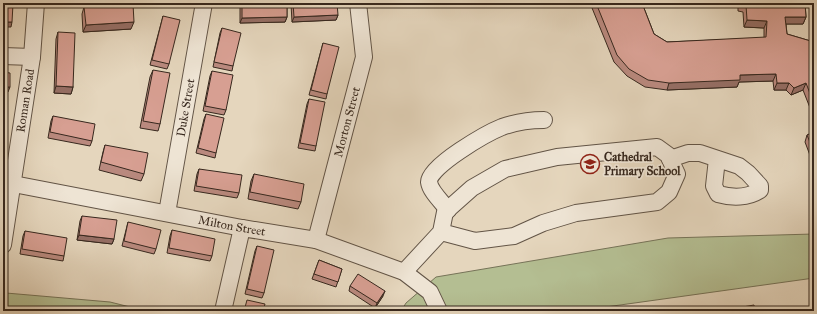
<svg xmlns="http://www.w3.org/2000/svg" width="817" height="314" viewBox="0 0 817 314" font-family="'IM FELL Great Primer',serif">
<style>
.green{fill:#b4be92;stroke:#767358}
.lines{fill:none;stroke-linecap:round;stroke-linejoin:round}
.minor-casing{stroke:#625446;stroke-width:18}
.minor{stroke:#eee4d4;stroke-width:16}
.wall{fill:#b9897e;stroke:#37281e}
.shaded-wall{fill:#966f66;stroke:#37281e}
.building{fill:#d79f92;stroke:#37281e}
.labels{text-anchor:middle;stroke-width:3.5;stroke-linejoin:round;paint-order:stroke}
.street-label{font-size:12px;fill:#37281e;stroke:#eee4d4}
.poi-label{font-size:12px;font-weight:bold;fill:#37281e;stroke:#eee4d4;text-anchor:start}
</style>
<rect width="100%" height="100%" fill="#e5d6bd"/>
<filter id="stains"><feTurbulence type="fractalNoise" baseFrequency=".005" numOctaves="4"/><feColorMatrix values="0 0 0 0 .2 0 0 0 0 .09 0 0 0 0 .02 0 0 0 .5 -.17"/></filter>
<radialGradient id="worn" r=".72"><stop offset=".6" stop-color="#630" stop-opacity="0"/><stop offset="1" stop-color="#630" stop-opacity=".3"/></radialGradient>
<path class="green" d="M814,234V278L577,311H401L406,303L436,277L668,238Z
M6,293L110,302L146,311H3Z"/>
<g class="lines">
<g class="minor-casing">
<g id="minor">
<path d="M3,56L32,57"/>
<path d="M670,159L688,153H700L739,166L748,173L760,186V190C748,198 732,198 718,194L714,186L717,159"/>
<path id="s1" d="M3,182L242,228L316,240L404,272L430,292L439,311"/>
<path d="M448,210C442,202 430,191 429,182C429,166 487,133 502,127C516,122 529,120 544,120"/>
<path id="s2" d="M167,213L204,3"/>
<path id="s3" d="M316,240L364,57L358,3"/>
<path id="s4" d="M3,245L32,57L36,3"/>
<path d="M404,272L441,232L445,212L472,188L505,169L557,157L657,147L668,155L677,174L669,192L657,202L576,213L543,223L514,236L475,241L441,232"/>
<path d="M223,311L242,228"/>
</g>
</g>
<use href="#minor" class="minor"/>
</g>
<path class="wall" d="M240,3H287V17L285,22L240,23Z
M292,3H293L338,15L336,20L292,22L291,4Z
M590,3H642L654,34L667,42L764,38V28L744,27L743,12L738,11V3H805L806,17L803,24H786L787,34L814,42V118L803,90L791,95L786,90H774L773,81L739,82L737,87L667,90L645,87L627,76L614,62Z
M84,7L131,29L83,32L82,14Z
M163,16L169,64L167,69L150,65Z
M222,28L233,66L232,71L213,67L220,33Z
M58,32L73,87L71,94L54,93L56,39Z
M323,43L327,94L326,99L309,95Z
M153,70L160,124L158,131L140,128L150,77Z
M212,71L226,110L224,115L203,111L210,76Z
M309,99L316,146L315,151L298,148L307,104Z
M206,114L216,153L215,158L196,153L204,119Z
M53,116L92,141L90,146L48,138L51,121Z
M814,132V166L805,142L807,135Z
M105,145L144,174L141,181L99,170L103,152Z
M199,169L239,193L237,198L194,191L197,174Z
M254,174L301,202L298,209L248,199L251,181Z
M82,216L114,239L112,244L77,240L80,221Z
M128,222L156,249L154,254L122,246Z
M172,230L212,256L210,261L167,253L170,236Z
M25,231L64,256L63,261L20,254L23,236Z
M257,246L264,293L262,298L245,294L255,251Z
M319,260L342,269L336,287L312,279Z
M350,286L383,296L375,308L349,291Z"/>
<path class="shaded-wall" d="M661,3H725L659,6Z
M338,15L336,20L292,22L294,17Z
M287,17L285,22L240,23L242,18Z
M785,17H806L803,24H783Z
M747,20L767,21L764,28L744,27Z
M3,22H12L11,27H3Z
M134,22L131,29L83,32L86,25Z
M776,74L773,81L739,82L737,87L667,90L669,83L740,75Z
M777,83H789L786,90H774Z
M806,83L803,90L791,95L794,88Z
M56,86L73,87L71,94L54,93Z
M3,87H10L8,92H3Z
M79,235L114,239L112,244L77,240Z
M385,291L383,296L375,308L377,303Z"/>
<path class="building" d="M242,3H287V17L242,18Z
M293,3H337L338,15L294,17Z
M596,3H642L654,34L667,42L766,37L767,21L747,20L746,5L741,4V3H805L806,17H785L787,34L814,42V104L806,83L794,88L789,83H777L776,74L740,75V80L669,83L648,80L629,69L617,55Z
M3,4H13L12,22H3Z
M133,4L134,22L86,25L84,7Z
M163,16L180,20L169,64L152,60Z
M222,28L241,33L233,66L214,62Z
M58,32L75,33L73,87L56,86Z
M323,43L339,47L327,94L311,90Z
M153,70L170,73L160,124L143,121Z
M212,71L233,75L226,110L205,106Z
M3,72L10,73V87H3Z
M309,99L325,102L316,146L300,143Z
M206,114L224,118L216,153L198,148Z
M53,116L95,124L92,141L50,132Z
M814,132V152L807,135Z
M105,145L148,153L144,174L101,162Z
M199,169L242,175L239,193L196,186Z
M254,174L304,184L301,202L250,192Z
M82,216L117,220L114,239L79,235Z
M128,222L161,230L156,249L124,241Z
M172,230L215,239L212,256L169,248Z
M25,231L67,238L64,256L22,249Z
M257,246L274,250L264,293L247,289Z
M319,260L342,269L338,282L314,274Z
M358,274L385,291L377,303L350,286Z
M247,300L265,304L263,311H244Z
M754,305L755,311H720Z"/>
<defs>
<g id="school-ring" transform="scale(1)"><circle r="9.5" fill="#eee4d4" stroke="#8f2418" stroke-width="1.5"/><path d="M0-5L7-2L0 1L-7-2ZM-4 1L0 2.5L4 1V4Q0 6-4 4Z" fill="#8f2418"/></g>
</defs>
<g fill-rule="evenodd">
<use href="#school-ring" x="590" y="164"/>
</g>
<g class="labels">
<g class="street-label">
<text dy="4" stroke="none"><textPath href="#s4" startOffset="146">Roman Road</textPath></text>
<text dy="4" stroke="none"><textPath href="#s2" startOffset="107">Duke Street</textPath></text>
<text dy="4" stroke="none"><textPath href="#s3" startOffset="122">Morton Street</textPath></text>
<text dy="4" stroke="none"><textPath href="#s1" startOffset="233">Milton Street</textPath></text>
</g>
<g class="poi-label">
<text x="604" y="161">Cathedral<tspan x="604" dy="14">Primary School</tspan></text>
</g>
</g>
<rect width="817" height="314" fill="none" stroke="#e5d6bd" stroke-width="16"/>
<rect x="4" y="4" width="809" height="306" fill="none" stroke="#37281e" stroke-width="2"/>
<rect x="8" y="8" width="801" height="298" fill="none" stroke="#37281e"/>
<rect width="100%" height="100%" filter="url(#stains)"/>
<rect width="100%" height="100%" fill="url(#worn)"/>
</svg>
